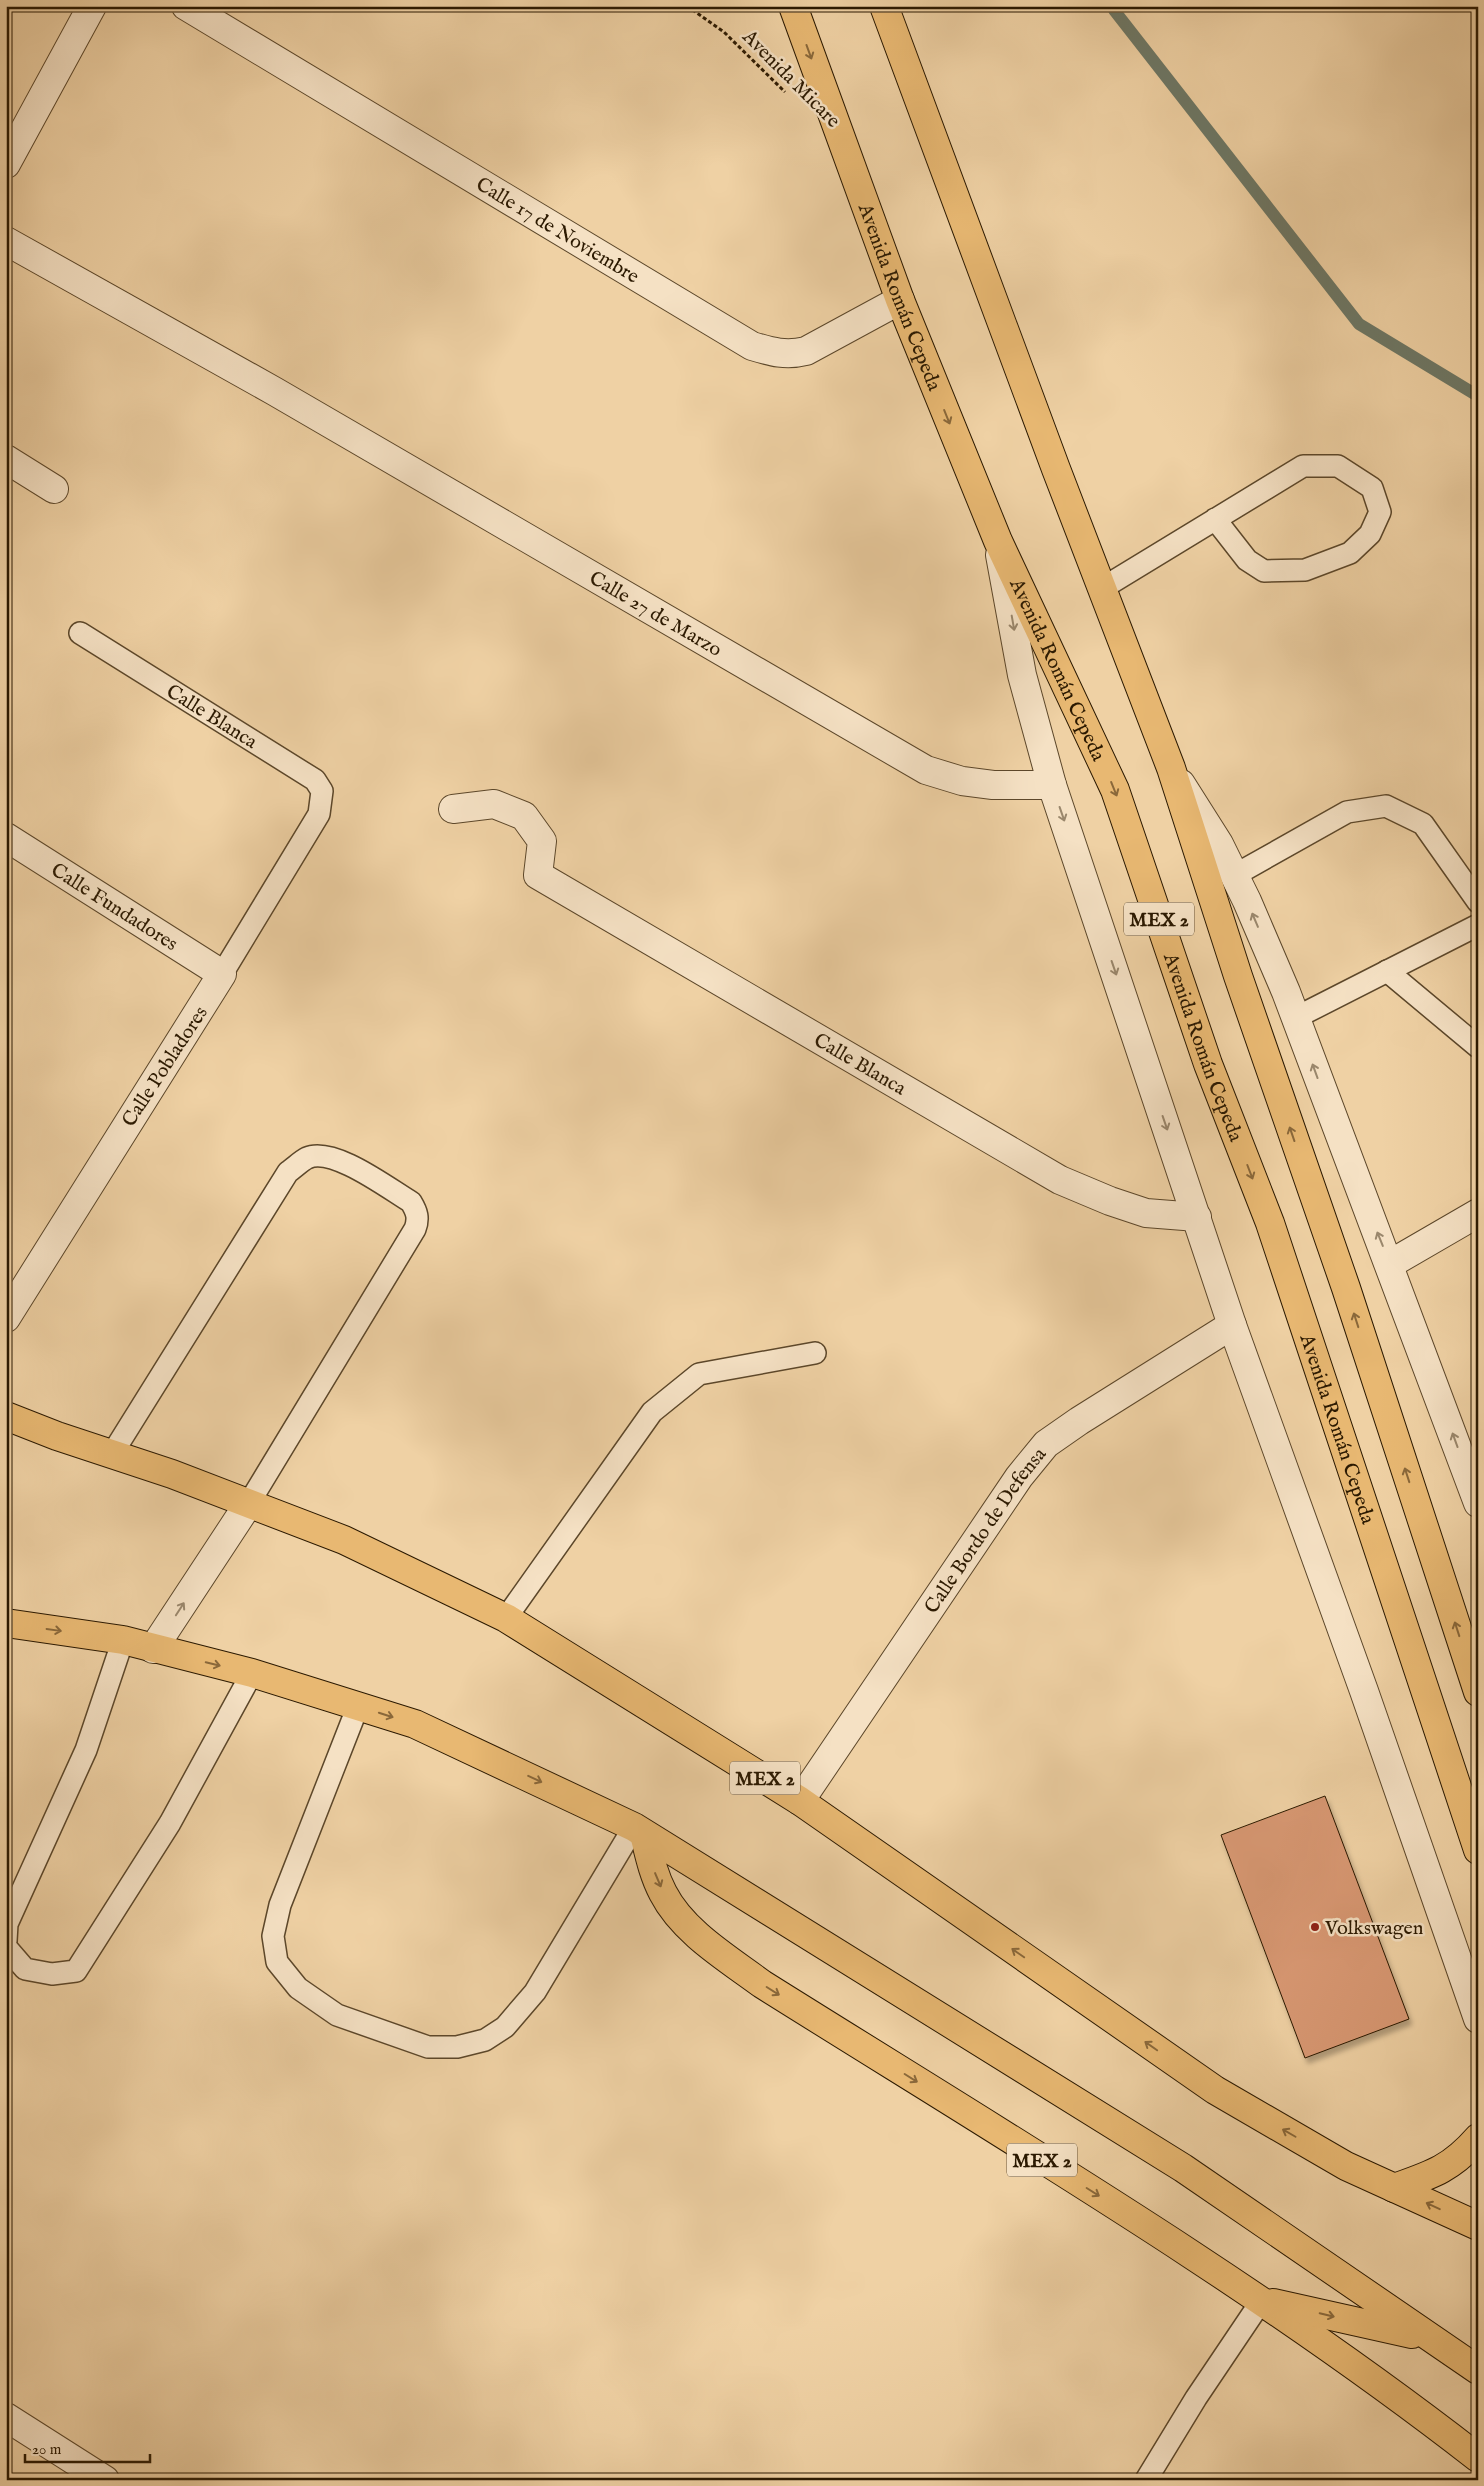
<svg xmlns="http://www.w3.org/2000/svg" width="1484" height="2486" viewBox="0 0 1484 2486" font-family="'IM FELL English',serif">
<style>
.lines{fill:none;stroke-linecap:round;stroke-linejoin:round}
.stream{stroke:#6e7866;stroke-width:12}
.building{fill:#d89873;stroke:#2b1901;filter:url(#shadow)}
.service-casing{stroke:#5c472a;stroke-width:24}
.minor-casing{stroke:#5c472a;stroke-width:30}
.tertiary-casing{stroke:#5c472a;stroke-width:30}
.primary-casing{stroke:#2b1901;stroke-width:30}
.path{stroke:#2b1901;stroke-width:3;stroke-dasharray:4 2.5;stroke-linecap:butt}
.service{stroke:#f5e1c4;stroke-width:21}
.minor{stroke:#f5e1c4;stroke-width:28}
.tertiary{stroke:#f5e1c4;stroke-width:28}
.primary{stroke:#e8b872;stroke-width:28}
.oneway{stroke:#8a683a}
.oneway2{stroke:#9a876c}
.poi-dot{fill:#8f2418;stroke:#f5e1c4;stroke-width:2}
.labels{text-anchor:middle;stroke-width:5;stroke-linejoin:round;paint-order:stroke}
.shield{fill:#f5e1c4;stroke:#68553c;stroke-width:1}
.shield-label{font-size:19px;font-weight:bold;fill:#2b1901}
.street-label{font-size:20px;fill:#2b1901;stroke:#f5e1c4}
.poi-label{font-size:20px;fill:#2b1901;stroke:#f5e1c4;text-anchor:start}
</style>
<defs>
<filter id="shadow"><feDropShadow dx="3" dy="5.5" stdDeviation="2.5" flood-color="#0004"/></filter>
</defs>
<rect width="100%" height="100%" fill="#efd1a4"/>
<filter id="stains"><feTurbulence type="fractalNoise" baseFrequency=".004" numOctaves="4"/><feColorMatrix values="0 0 0 0 .2 0 0 0 0 .09 0 0 0 0 .02 0 0 0 .5 -.17"/></filter>
<radialGradient id="worn" r=".72"><stop offset=".6" stop-color="#630" stop-opacity="0"/><stop offset="1" stop-color="#630" stop-opacity=".3"/></radialGradient>
<g class="lines">
<path class="stream" d="M1115,6L1114,10L1359,324L1478,396"/>
</g>
<path class="building" d="M1325,1796L1409,2019L1305,2058L1221,1835Z"/>
<g class="lines">
<g class="service-casing">
<g id="service">
<path d="M1101,589L1303,466H1338L1372,488L1380,512L1370,534L1350,553L1305,570L1264,571L1247,560L1215,519"/>
<path id="s1" d="M80,633L315,780L322,791L319,814L222,974"/>
<path d="M1235,875L1347,812L1386,806L1423,824L1478,902"/>
<path d="M1387,971L1478,1047"/>
<path d="M1295,1018L1478,925"/>
<path d="M112,1454L288,1172C294,1168 301,1161 307,1158C333,1146 389,1189 411,1202C417,1212 419,1218 415,1229L249,1503"/>
<path d="M506,1618L652,1412L699,1374L815,1353"/>
<path d="M358,1706L280,1905L273,1936L277,1962L298,1988L337,2015L428,2047H457L485,2040L505,2027L535,1992L634,1827"/>
<path d="M6,1941L7,1924L86,1750L123,1640"/>
<path d="M6,1947L25,1969L52,1974L76,1971L170,1823L252,1673"/>
<path d="M1146,2480L1196,2398L1262,2300"/>
</g>
</g>
<g class="minor-casing">
<g id="minor">
<path id="s2" d="M186,6L752,346C772,352 786,356 806,351L900,300"/>
<path d="M6,164L92,6"/>
<path id="s3" d="M6,241L274,391L926,770L962,781L993,785H1052"/>
<path d="M6,459L54,489"/>
<path id="s4" d="M453,809L494,804L524,816L542,841L538,875L1060,1180L1110,1201L1146,1213L1197,1217"/>
<path id="s5" d="M6,837L222,974L6,1318"/>
<path d="M6,2417L105,2480"/>
</g>
</g>
<g class="tertiary-casing">
<g id="tertiary">
<path d="M1000,555L1022,675L1052,785L1232,1325L1364,1691L1478,2019"/>
<path d="M1181,784L1219,844L1247,901L1286,992L1478,1503"/>
<path d="M1390,1264L1478,1213"/>
<path d="M153,1649L249,1503"/>
<path id="s6" d="M800,1801L1019,1477L1046,1444L1079,1421L1232,1325"/>
</g>
</g>
<g class="primary-casing">
<g id="primary">
<path id="s7" d="M793,6L900,300L998,541L1115,790L1208,1064L1270,1223L1478,1850"/>
<path d="M884,6L1056,469L1171,768L1238,976L1346,1288L1478,1692"/>
<path d="M6,1416L57,1436L172,1474L344,1540L506,1618L800,1801L1215,2090L1346,2166L1478,2226"/>
<path d="M6,1623L123,1640L252,1673L415,1724L634,1827L1183,2168L1478,2370"/>
<path d="M644,1834C649,1854 653,1874 663,1893C683,1932 727,1958 762,1984C1004,2136 1252,2282 1478,2458"/>
<path d="M1394,2188C1431,2175 1451,2169 1478,2138"/>
<path d="M1273,2303L1412,2334"/>
</g>
</g>
<path class="path" d="M687,6L724,32L785,92"/>
<use href="#service" class="service"/>
<use href="#minor" class="minor"/>
<use href="#tertiary" class="tertiary"/>
<use href="#primary" class="primary"/>
</g>
<defs><path id="oneway-shaft" d="M-6 0H5M1.5-3L5.5 0L1.5 3" fill="none" stroke-width="1.6" stroke-linecap="round" stroke-linejoin="round" transform="scale(1.25)"/></defs>
<g class="oneway">
<use href="#oneway-shaft" transform="translate(809 52) rotate(70)"/>
<use href="#oneway-shaft" transform="translate(947 417) rotate(68)"/>
<use href="#oneway-shaft" transform="translate(1114 789) rotate(68)"/>
<use href="#oneway-shaft" transform="translate(1292 1134) rotate(-109)"/>
<use href="#oneway-shaft" transform="translate(1250 1172) rotate(69)"/>
<use href="#oneway-shaft" transform="translate(1356 1320) rotate(-108)"/>
<use href="#oneway-shaft" transform="translate(1407 1475) rotate(-108)"/>
<use href="#oneway-shaft" transform="translate(1457 1629) rotate(-108)"/>
<use href="#oneway-shaft" transform="translate(54 1630) rotate(8)"/>
<use href="#oneway-shaft" transform="translate(213 1664) rotate(14)"/>
<use href="#oneway-shaft" transform="translate(386 1715) rotate(18)"/>
<use href="#oneway-shaft" transform="translate(535 1779) rotate(25)"/>
<use href="#oneway-shaft" transform="translate(658 1880) rotate(67)"/>
<use href="#oneway-shaft" transform="translate(1018 1953) rotate(-145)"/>
<use href="#oneway-shaft" transform="translate(773 1991) rotate(32)"/>
<use href="#oneway-shaft" transform="translate(1151 2046) rotate(-145)"/>
<use href="#oneway-shaft" transform="translate(911 2078) rotate(32)"/>
<use href="#oneway-shaft" transform="translate(1289 2133) rotate(-150)"/>
<use href="#oneway-shaft" transform="translate(1093 2192) rotate(32)"/>
<use href="#oneway-shaft" transform="translate(1433 2206) rotate(-155)"/>
<use href="#oneway-shaft" transform="translate(1327 2315) rotate(13)"/>
</g>
<g class="oneway2">
<use href="#oneway-shaft" transform="translate(1013 623) rotate(80)"/>
<use href="#oneway-shaft" transform="translate(1062 814) rotate(71)"/>
<use href="#oneway-shaft" transform="translate(1255 920) rotate(-113)"/>
<use href="#oneway-shaft" transform="translate(1114 968) rotate(71)"/>
<use href="#oneway-shaft" transform="translate(1315 1071) rotate(-110)"/>
<use href="#oneway-shaft" transform="translate(1165 1123) rotate(71)"/>
<use href="#oneway-shaft" transform="translate(1380 1239) rotate(-112)"/>
<use href="#oneway-shaft" transform="translate(1455 1440) rotate(-110)"/>
<use href="#oneway-shaft" transform="translate(180 1609) rotate(-57)"/>
</g>
<circle class="poi-dot" cx="1315" cy="1927" r="5"/>
<g class="labels">
<g class="shield">
<rect x="1124" y="902.5" width="70" height="33" rx="4"/>
<rect x="730" y="1761.5" width="70" height="33" rx="4"/>
<rect x="1007" y="2143.5" width="70" height="33" rx="4"/>
</g>
<g class="shield-label">
<text x="1159" y="926">MEX 2</text>
<text x="765" y="1785">MEX 2</text>
<text x="1042" y="2167">MEX 2</text>
</g>
<g class="street-label">
<text transform="translate(792 78) rotate(45)" y="7">Avenida Micare</text>
<text dy="7" stroke="none"><textPath href="#s2" startOffset="434">Calle 17 de Noviembre</textPath></text>
<text dy="7" stroke="none"><textPath href="#s7" startOffset="310">Avenida Román Cepeda</textPath></text>
<text dy="7" stroke="none"><textPath href="#s3" startOffset="749">Calle 27 de Marzo</textPath></text>
<text dy="7" stroke="none"><textPath href="#s7" startOffset="715">Avenida Román Cepeda</textPath></text>
<text dy="7" stroke="none"><textPath href="#s1" startOffset="156">Calle Blanca</textPath></text>
<text dy="7" stroke="none"><textPath href="#s5" startOffset="129">Calle Fundadores</textPath></text>
<text dy="7" stroke="none"><textPath href="#s7" startOffset="1120">Avenida Román Cepeda</textPath></text>
<text dy="7" stroke="none"><textPath href="#s4" startOffset="512">Calle Blanca</textPath></text>
<text transform="translate(164 1066) rotate(-57)" y="7">Calle Pobladores</text>
<text dy="7" stroke="none"><textPath href="#s7" startOffset="1525">Avenida Román Cepeda</textPath></text>
<text dy="7" stroke="none"><textPath href="#s6" startOffset="328">Calle Bordo de Defensa</textPath></text>
</g>
<g class="poi-label">
<text x="1325" y="1934">Volkswagen</text>
</g>
</g>
<rect width="1484" height="2486" fill="none" stroke="#efd1a4" stroke-width="25"/>
<rect x="8" y="8" width="1469" height="2471" fill="none" stroke="#2b1901" stroke-width="2.5"/>
<rect x="12" y="12" width="1459" height="2461" fill="none" stroke="#2b1901"/>
<path d="M25 2454v8h125v-8" fill="none" stroke="#2b1901" stroke-width="2.5"/>
<text x="32" y="2454" font-size="15" fill="#2b1901" stroke="#f5e1c4" stroke-width="4" paint-order="stroke">20 m</text>
<rect width="100%" height="100%" filter="url(#stains)"/>
<rect width="100%" height="100%" fill="url(#worn)"/>
</svg>
